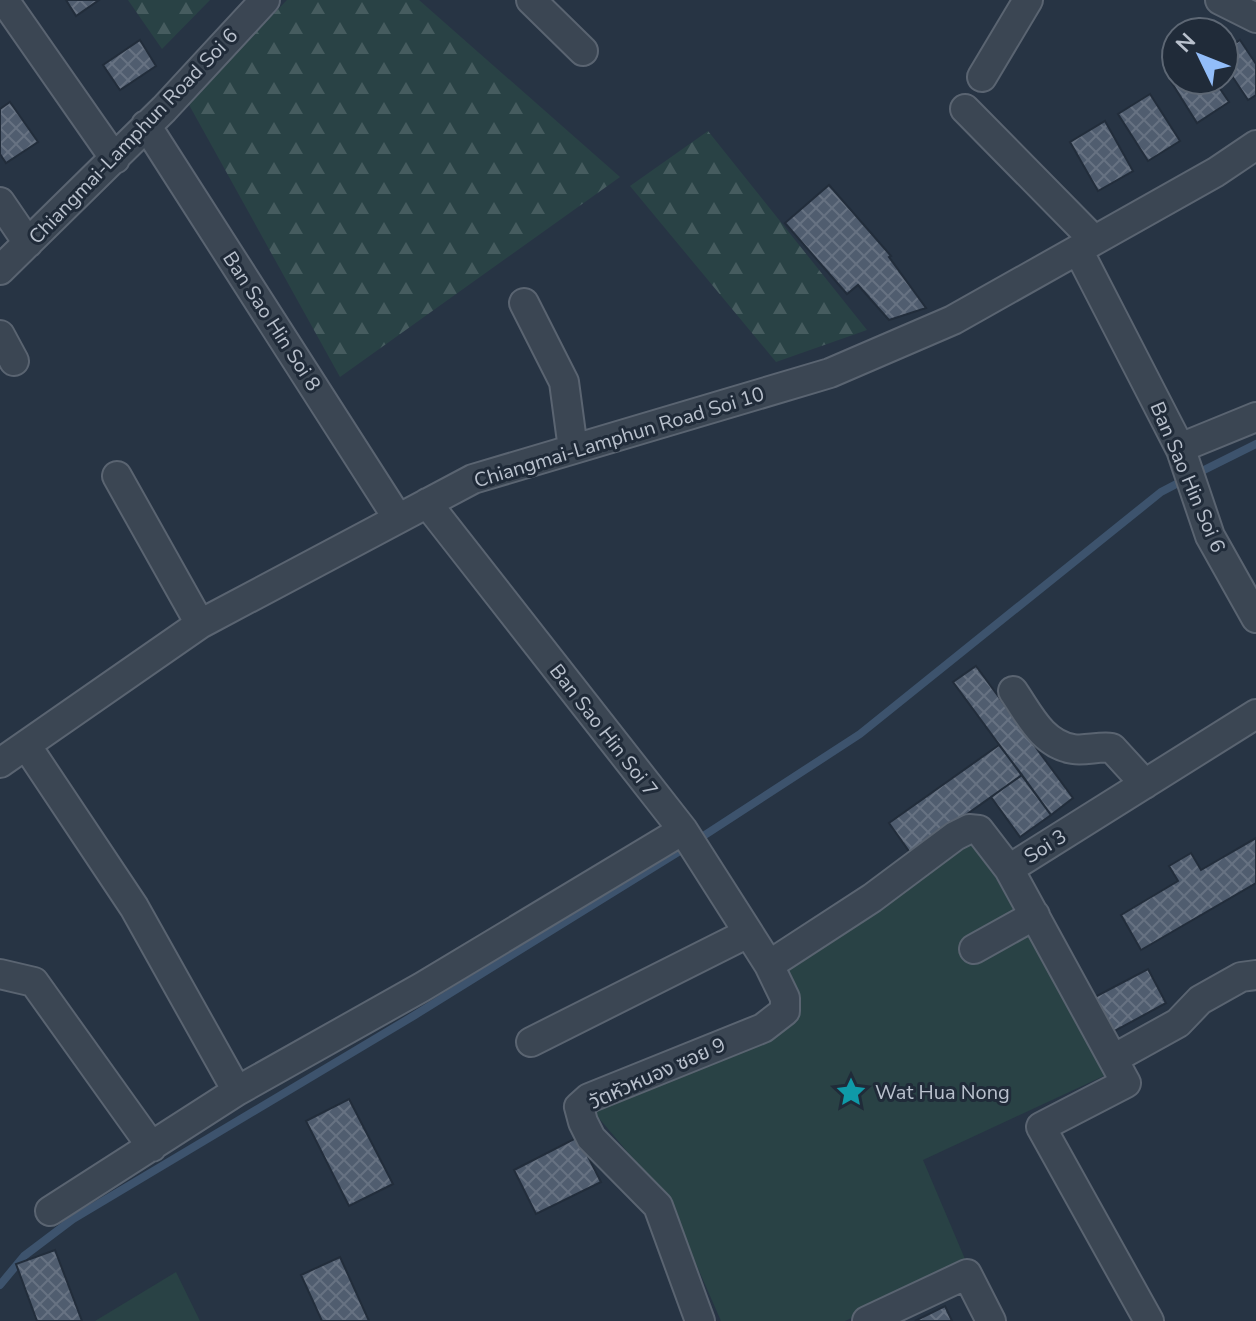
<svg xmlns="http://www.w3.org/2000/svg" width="1256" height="1321" viewBox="0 0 1256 1321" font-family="'Nunito Sans','Noto Sans Thai',sans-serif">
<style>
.forest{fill:url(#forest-firs)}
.park{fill:#294245}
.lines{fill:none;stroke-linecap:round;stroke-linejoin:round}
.stream{stroke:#3d536d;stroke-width:8}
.building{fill:url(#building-cross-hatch);stroke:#222d3b;stroke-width:2}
.minor-casing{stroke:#5a6471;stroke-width:32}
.minor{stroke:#3b4653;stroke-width:28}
.labels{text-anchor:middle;stroke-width:6;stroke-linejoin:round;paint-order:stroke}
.street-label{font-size:20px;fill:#b9c1cd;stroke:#202b39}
.poi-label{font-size:20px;fill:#b9c1cd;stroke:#202b39;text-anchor:start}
</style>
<defs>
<pattern id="forest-firs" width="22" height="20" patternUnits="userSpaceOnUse" patternTransform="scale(2)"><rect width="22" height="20" fill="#294245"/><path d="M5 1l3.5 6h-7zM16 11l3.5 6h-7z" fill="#465c5f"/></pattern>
<pattern id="building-cross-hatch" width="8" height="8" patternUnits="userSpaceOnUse" patternTransform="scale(2)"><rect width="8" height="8" fill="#505d6f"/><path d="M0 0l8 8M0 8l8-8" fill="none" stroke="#677282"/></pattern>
</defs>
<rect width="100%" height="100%" fill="#273444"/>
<path class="forest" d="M128,0H210L162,49Z
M287,0H419L620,177L340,377L188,103Z
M708,131L867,330L776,362L630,186Z"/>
<path class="park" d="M973,838L1108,1074L923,1160L968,1266L845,1321H721L668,1200L592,1110L792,1021L781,969Z
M176,1272L200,1321H95Z"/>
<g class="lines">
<path class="stream" d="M1196,474L1256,444
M0,1285L24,1256L73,1219L415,1015L691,844L860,734L1161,492L1184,480"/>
</g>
<path class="building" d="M66,0H99L76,16Z
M140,40L156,66L120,90L103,65Z
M1240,40L1256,64V95L1248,100L1224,64V51Z
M1176,76V80H1214L1229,102L1197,123L1170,80Z
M1150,94L1180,141L1148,161L1118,114Z
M10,102L38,142L6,163L0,154V109Z
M1105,121L1133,171L1098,191L1070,142Z
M829,185L891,256L889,257L926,308L889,320L858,285L847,294L785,223Z
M976,666L1073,798L1051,815L953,682Z
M999,745L1022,775L911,854L889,823Z
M1022,775L1051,815L1020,837L991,797Z
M1256,838V883L1141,950L1121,915L1178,881L1169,866L1191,853L1201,870Z
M1148,969L1166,1003L1111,1033L1093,998Z
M349,1099L393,1184L349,1206L306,1121Z
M578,1137L601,1182L536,1214L514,1170Z
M55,1250L82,1321H37L16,1264Z
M340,1257L369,1321H322L301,1275Z
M945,1306L952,1321H915Z"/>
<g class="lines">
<g class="minor-casing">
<path id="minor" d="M4,0L115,159
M531,0L583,51
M1220,0L1256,18
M982,77L1028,0
M965,109L1094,240
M146,125L397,517
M0,202L28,243
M1078,250L1181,450L1210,536L1256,618
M0,270L164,109L265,0
M524,303L564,382L573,449
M0,335L14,361
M1180,448L1256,417
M117,476L200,624
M427,503L683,830L769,965L785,998V1011L763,1028L589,1098L579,1107L583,1122L591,1138L658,1206L700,1321
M1013,691C1029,714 1042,744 1073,749C1086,751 1099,746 1112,748L1145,784
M26,745L134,907L237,1091
M0,763L200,624L473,479L830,373L953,320L1216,172L1256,145
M1009,869L1126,1083L1041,1127L1149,1321
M974,949L1035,915
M769,965L872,898L955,836L969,829L979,830L1009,869L1256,714
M0,974L34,982L152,1147
M531,1042L748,933
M1113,1059L1178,1023L1200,1000L1241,977L1256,975
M50,1211L237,1091L422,987L683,830
M867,1321L967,1274L991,1321"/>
</g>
<use href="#minor" class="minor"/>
</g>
<defs>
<g id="sight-bare" transform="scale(2.4)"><path d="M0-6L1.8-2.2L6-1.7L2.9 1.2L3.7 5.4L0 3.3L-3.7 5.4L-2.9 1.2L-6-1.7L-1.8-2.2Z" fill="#0f9aa8" stroke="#202b39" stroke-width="2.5" paint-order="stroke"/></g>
</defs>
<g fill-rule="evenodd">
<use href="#sight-bare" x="851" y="1092"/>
</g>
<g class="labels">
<g class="street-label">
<text transform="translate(133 136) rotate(-46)" y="7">Chiangmai-Lamphun Road Soi 6</text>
<text transform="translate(272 321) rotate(57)" y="7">Ban Sao Hin Soi 8</text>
<text transform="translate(619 437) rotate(-17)" y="7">Chiangmai-Lamphun Road Soi 10</text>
<text transform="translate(1188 477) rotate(67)" y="7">Ban Sao Hin Soi 6</text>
<text transform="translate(604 730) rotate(52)" y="7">Ban Sao Hin Soi 7</text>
<text transform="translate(1045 846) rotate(-32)" y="7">Soi 3</text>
<text transform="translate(657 1073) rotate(-24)" y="7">วัตหัวหนอง ซอย 9</text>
</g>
<g class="poi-label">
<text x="875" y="1099">Wat Hua Nong</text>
</g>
</g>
<g transform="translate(1200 56) rotate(313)"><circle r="38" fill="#202b39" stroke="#5d6774" stroke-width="2"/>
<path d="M0-6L14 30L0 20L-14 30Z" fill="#92bdf9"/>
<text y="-12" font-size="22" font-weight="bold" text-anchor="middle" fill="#b9c1cd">N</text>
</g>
</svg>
